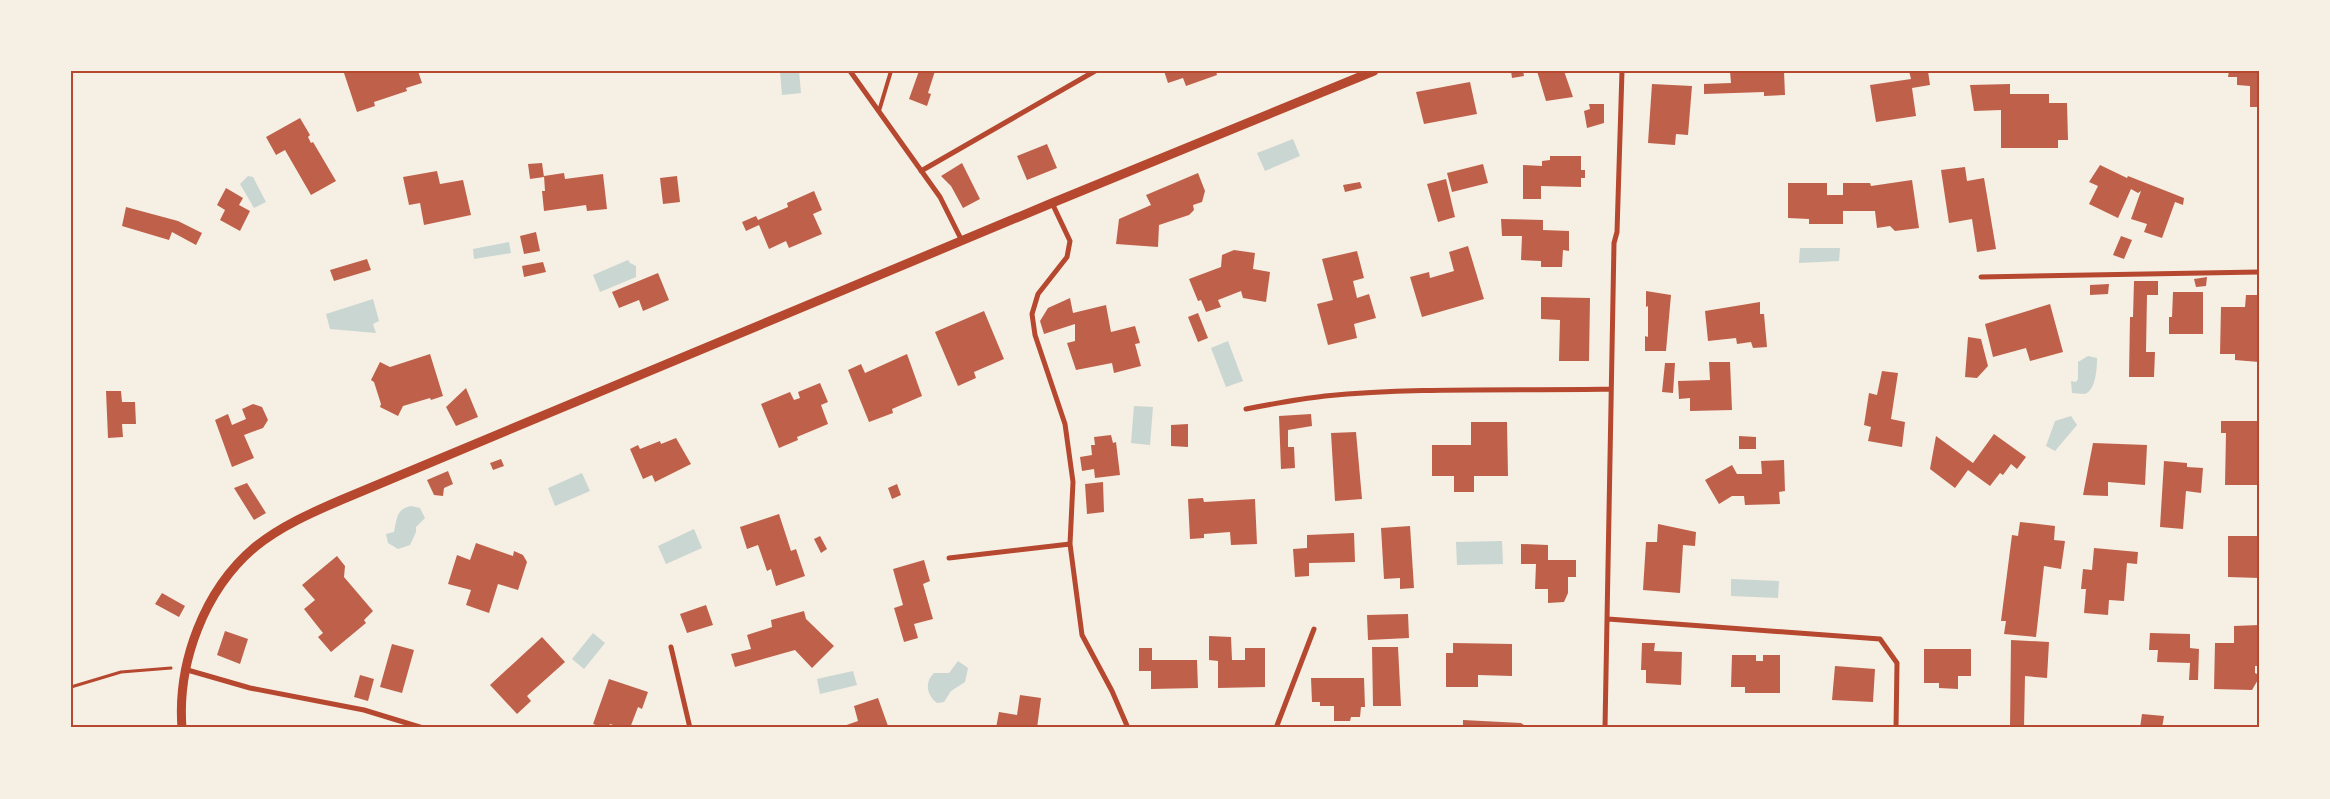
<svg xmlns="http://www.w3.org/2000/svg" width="2330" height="799" viewBox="0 0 2330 799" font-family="Raleway,sans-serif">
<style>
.water{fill:#c9d6d2}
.building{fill:#bf614a}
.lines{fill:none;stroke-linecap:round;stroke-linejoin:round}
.path{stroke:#b5482f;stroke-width:3}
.service{stroke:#b5482f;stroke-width:4}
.minor{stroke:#b5482f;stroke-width:5}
.tertiary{stroke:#b5482f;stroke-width:9}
.neatline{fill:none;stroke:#b5482f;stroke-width:2}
</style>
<rect width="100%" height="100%" fill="#f6efe4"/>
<path class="water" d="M780,71H799L801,93L782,95Z
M1293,139L1300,156L1265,171L1257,153Z
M248,176L253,177L266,202L254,208L240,184Z
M509,242L511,253L474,259L473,249Z
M1800,248H1840L1839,261L1799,263Z
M628,260L630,263L636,266V277L600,292L593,275Z
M373,299L379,321L373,324L376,333L330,329L326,314Z
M1228,341L1243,381L1226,387L1211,348Z
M2088,356L2097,358C2097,368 2096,390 2085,394L2072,393L2071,381L2076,382L2078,379V362Z
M1134,406L1153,407L1150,445L1131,443Z
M2071,416L2077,425L2055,451L2046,446L2055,421Z
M582,473L590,491L555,506L548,488Z
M411,506L420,508L425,518L416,527V532L410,545L398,549L388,543L386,534L394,532C397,519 396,509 411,506Z
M694,529L702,548L666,564L658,546Z
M1502,541L1503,564L1457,565L1456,542Z
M1731,579L1779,581L1778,598L1731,596Z
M593,633L605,643L584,669L572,659Z
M958,661L968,668L965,682L951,691L944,702L937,703C927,695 924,683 934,673H949Z
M853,671L857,685L820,694L817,679Z"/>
<path class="building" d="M350,71H418L422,83L406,88L407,91L374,102L375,106L357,112L344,73Z
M919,71H935L928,93L931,94L927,106L909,99Z
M1164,71H1216L1217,75L1186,86L1183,78L1168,83Z
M1511,71H1523L1524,76L1512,78Z
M1537,71H1564L1573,97L1546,101Z
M1730,71H1784L1785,95L1764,96V92L1704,94V84L1731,83Z
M1909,71H1928L1930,85L1912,88L1916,116L1876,122L1870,85L1911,79Z
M2229,71H2259V107H2250V86L2237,85V77H2228Z
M1470,82L1477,114L1424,124L1416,92Z
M1652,84L1692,86L1688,135L1676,134L1675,145L1648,143Z
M2010,84V94H2049V103H2067L2068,140H2058V148H2001V110L1974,111L1970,85Z
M1589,104H1604V123L1587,128L1584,111L1590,109Z
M300,118L310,135L308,137L311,143L313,142L336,181L311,195L285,150L276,155L266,137Z
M1047,144L1057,168L1027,180L1017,156Z
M1550,156H1581V170H1585V178H1581V187L1541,186V199H1523V165L1542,166V161L1550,160Z
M542,163L544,177L530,179L528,164Z
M962,163L980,199L963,208L951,186L941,176Z
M1483,164L1488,183L1452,192L1447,173Z
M2100,165L2127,178L2128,176L2184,198L2183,205L2175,202L2162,238L2144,232L2147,224L2131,219L2141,191L2138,193L2131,189L2118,218L2089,204L2098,186L2089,182Z
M1965,167L1967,181L1984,178L1996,249L1977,252L1972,219L1949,223L1941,170Z
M437,171L440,184L463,180L471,215L424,225L420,203L409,205L403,177Z
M564,173L565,179L603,174L607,209L587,211L586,205L544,211L542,191H545L544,176Z
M1198,173L1205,191L1202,202L1193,205L1194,210L1189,215L1159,225L1158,247L1116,244L1119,219L1151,205L1146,195Z
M677,176L680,202L663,204L660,178Z
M1446,179L1455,217L1438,222L1427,184Z
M1912,180L1919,228L1895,231L1890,226L1877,228L1875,211H1843V224H1809V219L1788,218V183H1827V195H1843V183H1870L1871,186Z
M1360,182L1362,188L1345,192L1343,185Z
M226,188L243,198L239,205L250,211L240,231L220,220L225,210L217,205Z
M814,191L822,210L813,214L822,234L789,248L786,241L769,249L759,225L746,231L742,222L756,216L758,220L788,207L787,203Z
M126,207L178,221L202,233L196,245L172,232L169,240L122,226Z
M1501,219L1543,220V230L1569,231V251L1563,250L1562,267H1541V261L1521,260L1522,236H1502Z
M536,232L540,251L524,254L520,236Z
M2121,236L2132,240L2124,259L2113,255Z
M1468,246L1484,299L1422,317L1410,277L1429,272L1430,278L1454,271L1449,252Z
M1234,250L1255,253L1253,269L1270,272L1266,302L1243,298L1241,291L1218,300L1221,307L1206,312L1201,300L1198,301L1189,279L1221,267L1222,255Z
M1357,251L1364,278L1353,281L1357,298L1369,294L1376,318L1354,324L1357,338L1328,345L1317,304L1333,300L1322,259Z
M367,259L371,270L334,281L330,270Z
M543,262L546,272L524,277L522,266Z
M658,273L669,300L643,311L639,300L619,308L612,292Z
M2207,277L2206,286L2196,287L2194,279Z
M2134,281H2158V295H2147L2146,352H2155L2154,377H2129L2130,317H2133Z
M2109,284L2108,294L2090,295V285Z
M1646,291L1671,295L1666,351H1645V336L1648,337V306L1646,307Z
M2173,292H2203V334H2169V317H2172Z
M2246,295H2259V362L2235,360V354H2220L2221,307H2245Z
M1541,297L1590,298L1589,361H1559L1560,320L1541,319Z
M1070,298L1073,313L1106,305L1111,332L1135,326L1140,343L1135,344L1141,366L1114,373L1112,363L1076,370L1067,343L1075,341V324L1044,334L1040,321L1048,308Z
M1760,302V314H1764L1767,347L1753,348L1751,342L1737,344L1736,338L1708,341L1705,311Z
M2050,304L2063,352L2030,361L2026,348L1993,357L1985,324Z
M984,311L1004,359L974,372L976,378L958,386L935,332Z
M1198,313L1208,338L1198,342L1188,317Z
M1968,337L1981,339L1988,366L1977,378L1965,377Z
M430,354L443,396L431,400L430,398L403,406L398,416L380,407L381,404L374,382L371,380L380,362L390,367Z
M907,354L922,396L892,409L893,413L869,422L848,370L861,364L865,373Z
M1709,362H1730L1732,410L1690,411V398L1679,399L1678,381L1710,380Z
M1665,363H1675L1673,393L1662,392Z
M1882,371L1898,373L1891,419L1905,422L1902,447L1868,441L1871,427L1864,425L1869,393L1877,395Z
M820,383L828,402L821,405L828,424L797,437L798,440L779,448L761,404L790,392L794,400L800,398L798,392Z
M466,388L478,417L456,426L446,407Z
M106,391H121L122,402H135L136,424H122L123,437L108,438Z
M253,404L262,407L268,420L263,428L244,435L254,458L232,467L215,420L228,414L232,425L246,419L242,409Z
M1311,414L1312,426L1288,430V447H1294L1295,468L1281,469L1279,416Z
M2221,421H2259V485H2225L2226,433H2221Z
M1471,422H1507L1508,476H1474V492H1454V476H1432V445H1471Z
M1188,424V447L1171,446V425Z
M1356,432L1362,499L1335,501L1331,433Z
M1994,434L2026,457L2017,469L2011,464L2003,475L2000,473L1990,486L1968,470L1955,488L1930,469L1936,436L1973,463Z
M1111,435L1113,443L1116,442L1120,475L1095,478L1094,469L1082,471L1080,457L1092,455L1091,445H1095L1094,437Z
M1739,436L1756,437V449H1739Z
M676,438L691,464L655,482L652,475L643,479L630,449L638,445L640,449L660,441L661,444Z
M2093,443L2147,445L2145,485L2108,482V496L2083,495Z
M501,459L504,466L493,470L490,463Z
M1784,460L1785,491L1779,492L1780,504L1745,505L1744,496H1732L1719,504L1705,480L1732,465L1737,474H1762L1761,461Z
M2164,461L2187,463V467L2203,468L2201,493L2186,491L2183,529L2160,527Z
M448,471L453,484L444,488L443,496L434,495L427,480Z
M1103,482L1104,512L1087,514L1085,484Z
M247,483L266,513L254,520L234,488Z
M897,484L901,495L892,499L888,488Z
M1203,498L1204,502L1255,499L1257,544L1231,545L1230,532L1204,534V538L1190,539L1188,499Z
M779,514L791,551L796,549L805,576L776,586L771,569L767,571L758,545L747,549L740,527Z
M2020,522L2055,526L2054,540L2065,541L2061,569L2044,566L2036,637L2004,634L2006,621H2001L2012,535L2018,536Z
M1658,524L1696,532L1695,546L1683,545L1680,593L1643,590L1646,542H1657Z
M1410,526L1414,588L1400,589V578L1384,579L1381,528Z
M1354,533L1355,562L1309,563V576L1295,577L1293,549L1307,548V535Z
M820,536L827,549L821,553L814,539Z
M2228,536H2259V578L2228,577Z
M476,543L513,556L514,551L523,555L527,562L518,590L498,584L489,613L466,605L471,590L448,584L457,555L470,560Z
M1521,544L1548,545V560H1576V577H1568V593L1564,602L1548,603V589H1535L1536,564H1521Z
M2094,548L2138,552L2137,564L2127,563L2124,601L2109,600L2108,615L2084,613L2086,589H2081L2083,569L2092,570Z
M337,556L345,566L344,577L373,611L364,620L366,623L331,652L318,637L323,633L304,609L315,600L302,585Z
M924,560L930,581L923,584L933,619L914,624L918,638L904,642L894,608L903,605L893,569Z
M162,593L185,606L179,617L155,604Z
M706,605L713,625L687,633L680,614Z
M804,611L806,619L834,646L812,668L795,650L735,667L731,654L751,649L747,635L772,627L771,620Z
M1408,614L1409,638L1368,640L1367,615Z
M2259,625V666H2255V673L2259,675V678L2252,690L2214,689L2215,643H2234V626Z
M225,631L248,639L240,664L217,655Z
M2150,633L2190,634V648L2199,649L2198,680H2189L2190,663L2157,662L2158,650H2149Z
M1209,636L1231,637L1232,660H1245V648H1265V687L1218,688V661L1209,660Z
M542,637L565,662L527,696L531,701L517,714L490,685Z
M2011,640L2049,642L2047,678L2025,676L2024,728L2010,727Z
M1453,643L1512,644V676L1478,675V687H1446V653H1453Z
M1642,643H1655L1654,651L1682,652L1681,685L1646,683V670H1641Z
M392,644L414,650L402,693L380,687Z
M1372,647H1398L1401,706H1373Z
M1139,648H1152V660H1197L1198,688L1151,689V671H1139Z
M1924,649H1971V676H1958V689L1939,688V683H1924Z
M1732,655H1756V661H1763V655H1780V693H1745V687H1731Z
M1835,666L1875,669L1873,702L1832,700Z
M360,675L374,679L368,701L354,697Z
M1311,678H1364L1365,707H1361L1360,717H1351L1350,721H1334V706H1320V702H1312Z
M609,679L648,692L642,709L638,707L630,728H622L610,724L608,728H604L593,724Z
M1020,695L1041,698L1037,728H996L999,712L1017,715Z
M878,698L888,726L882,728H838L858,721L854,706Z
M2142,714L2164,716L2162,728H2140Z
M1463,720L1521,723L1528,728H1463Z
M1689,725L1722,726V728H1688Z"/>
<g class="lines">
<path class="path" d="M71,687L121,672L171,668"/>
<path class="service" d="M879,111L891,71"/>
<path class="minor" d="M850,71L940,197L962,241
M921,171L1095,71
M1052,203L1070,241L1067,257L1038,294L1032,314L1035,335L1065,424L1073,482L1070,544L1082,635L1112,691L1128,728
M1981,277L2259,272
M1246,409C1272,404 1298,399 1325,396C1420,387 1515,391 1610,389
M949,558L1070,544
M1608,619L1880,639L1897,663L1896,728
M671,647L690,728
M184,669L250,688L364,710L423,728
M1276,728L1314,629
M1605,728L1614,243L1617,232L1622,71"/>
<path class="tertiary" d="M182,728C177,663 204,590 255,547C281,526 311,513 341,500L1052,203L1374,71"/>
</g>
<rect width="2330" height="799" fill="none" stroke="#f6efe4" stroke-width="145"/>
<rect x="72" y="72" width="2186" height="654" class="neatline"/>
</svg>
